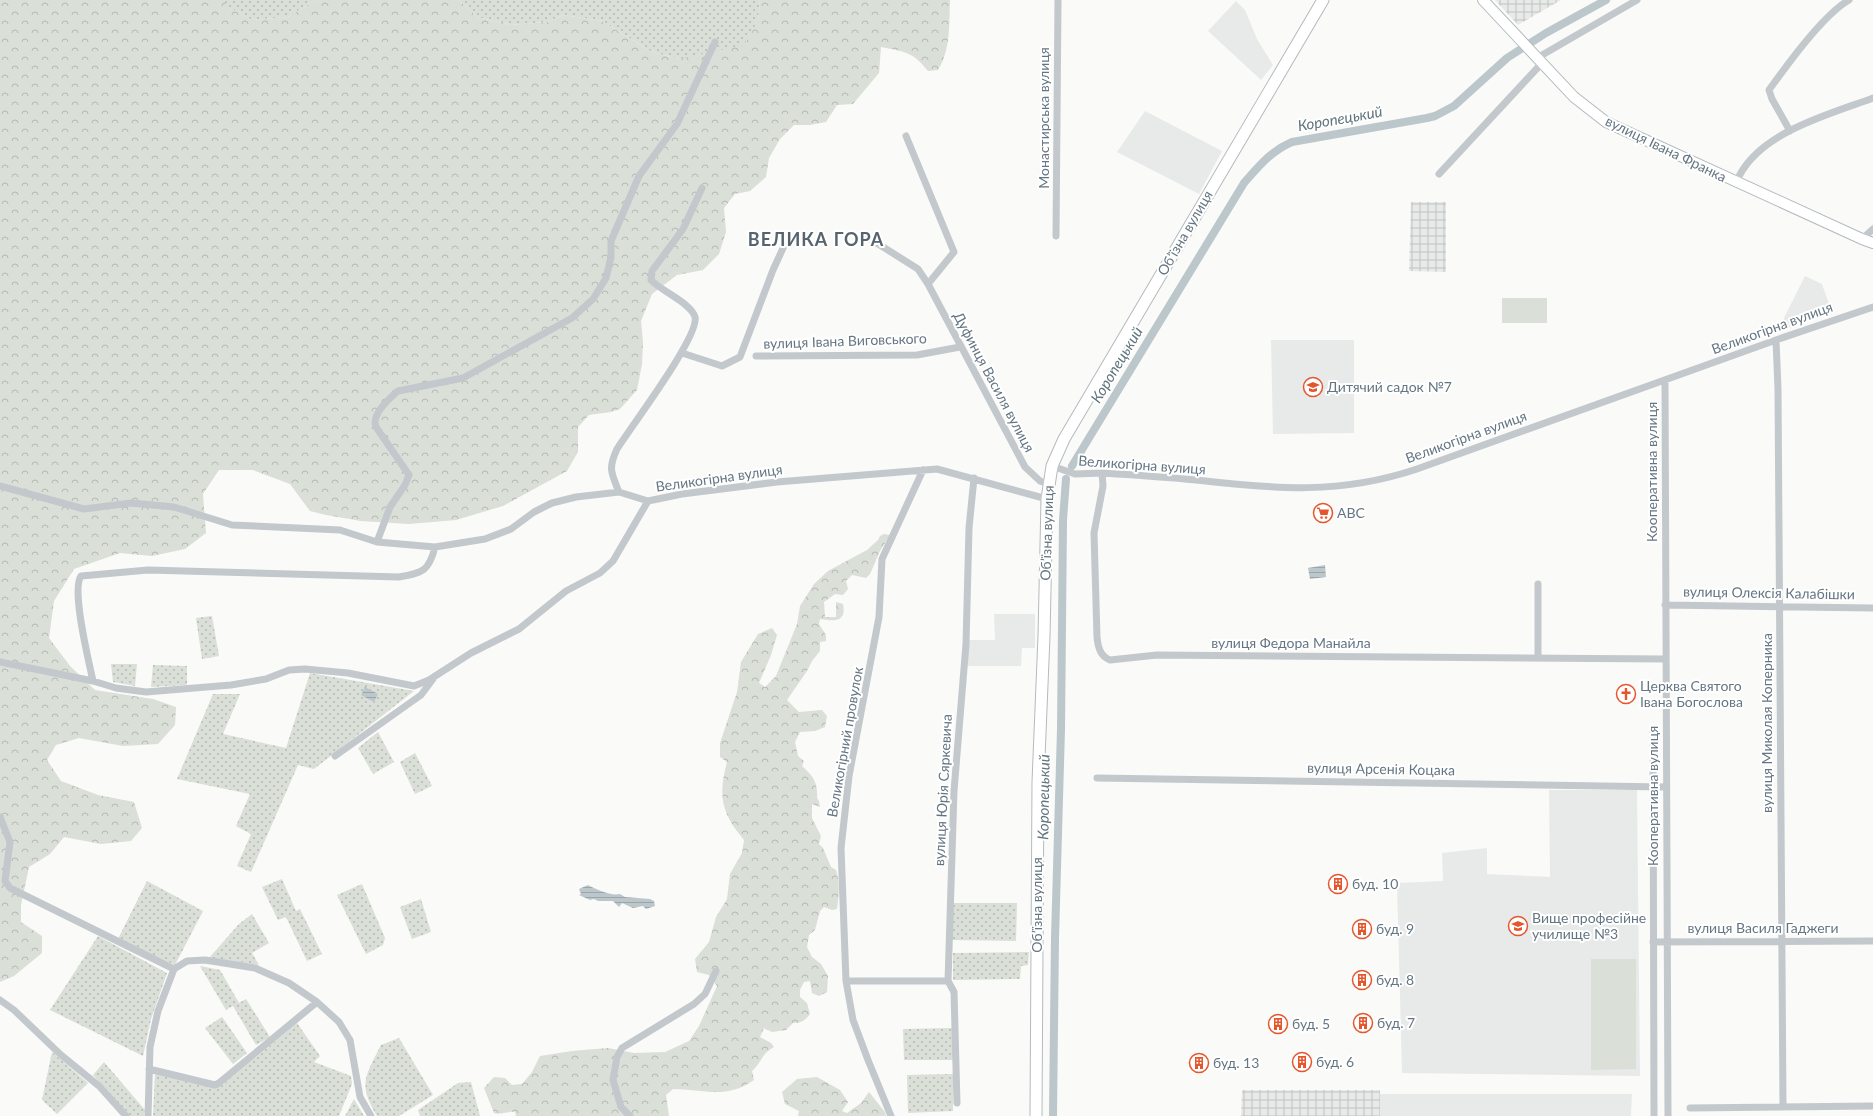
<svg xmlns="http://www.w3.org/2000/svg" width="1873" height="1116" viewBox="0 0 1873 1116" font-family="Lato,sans-serif">
<style>
.built{fill:#e8e9e9}
.industrial{fill:url(#industrial-grid)}
.grass{fill:url(#grass-dots)}
.forest{fill:url(#forest-crowns)}
.park{fill:#dadfd7}
.water{fill:url(#water-rules)}
.lines{fill:none;stroke-linecap:round;stroke-linejoin:round}
.canal{stroke:#bbc7cb;stroke-width:8}
.secondary-casing{stroke:#b3babf;stroke-width:12}
.primary-casing{stroke:#b5babe;stroke-width:13}
.minor{stroke:#c3c8cc;stroke-width:7}
.secondary{stroke:#fff;stroke-width:10}
.primary{stroke:#fff;stroke-width:11}
.labels{text-anchor:middle;stroke-width:4;stroke-linejoin:round;paint-order:stroke}
.street-label{font-size:14px;fill:#657683;stroke:#fff}
.poi-label{font-size:14px;fill:#657683;stroke:#fff;text-anchor:start}
.water-label{font-size:15px;font-style:italic;fill:#60757c;stroke:#fff}
.district-label{font-size:18px;font-weight:bold;letter-spacing:1px;fill:#57646e;stroke:#fff}
</style>
<defs>
<pattern id="industrial-grid" width="8" height="8" patternUnits="userSpaceOnUse"><rect width="8" height="8" fill="#e8e9e9"/><path d="M0 4h8M4 0v8" fill="none" stroke="#c0c1c2"/></pattern>
<pattern id="grass-dots" width="8" height="8" patternUnits="userSpaceOnUse"><rect width="8" height="8" fill="#dadfd7"/><path d="M2 2h.1M6 6h.1" fill="none" stroke="#b4b9b4" stroke-width="1.8" stroke-linecap="round"/></pattern>
<pattern id="forest-crowns" width="20" height="18" patternUnits="userSpaceOnUse"><rect width="20" height="18" fill="#dadfd7"/><path d="M2 6a3 3 0 1 1 6 0M12 15a3 3 0 1 1 6 0" fill="none" stroke="#b4b9b4"/></pattern>
<pattern id="water-rules" width="6" height="5" patternUnits="userSpaceOnUse"><rect width="6" height="5" fill="#bbc7cb"/><path d="M0 2.5h6" fill="none" stroke="#9ca6aa"/></pattern>
</defs>
<rect width="100%" height="100%" fill="#fafaf8"/>
<path class="built" d="M1236,1L1245,10L1257,39L1273,65L1261,80L1208,31Z
M1145,111L1222,151L1199,194L1117,152Z
M1805,276L1822,284L1832,313L1781,331L1780,326Z
M1271,340H1354V433L1273,434Z
M994,614H1035V648H1022L1021,666H968V640H995Z
M1549,790H1637L1640,1076L1402,1073L1397,883L1443,881L1442,853L1487,848V874L1550,877Z
M1380,1094H1632L1631,1116H1380Z"/>
<path class="industrial" d="M1495,0H1561L1518,25Z
M1411,202H1446V272L1409,271Z
M1242,1090H1380V1116H1241Z"/>
<path class="grass" d="M225,0H316L288,17L252,20L225,5Z
M459,0H760L758,21L744,46L706,54L699,69L691,58L679,59L652,52L602,21L563,15L547,22L511,25L477,17Z
M212,616L219,656L202,659L196,618Z
M111,664H137L135,686L113,682Z
M153,665L187,666V685L151,687Z
M310,673L414,691L314,769L298,765L251,872L237,866L251,834L236,826L250,794L177,779L213,694H240L223,734L286,748Z
M378,732L394,762L373,774L358,748Z
M415,753L432,786L415,794L400,762Z
M282,879L296,911L300,909L322,954L307,961L286,917L278,920L262,887Z
M147,881L203,911L175,965L118,939Z
M362,884L385,938L383,945L366,954L337,895Z
M421,899L431,932L412,939L400,907Z
M953,903H1017L1016,941L952,940Z
M252,914L269,943L252,953L259,965L209,958L239,924Z
M98,936L167,973L151,1019L143,1056L50,1010Z
M1029,952L1028,965L1021,966L1020,979L953,980V953Z
M200,966L220,970L239,1003L246,999L270,1037L256,1045L233,1006L226,1010Z
M222,1017L247,1053L233,1064L205,1028Z
M297,1023L320,1056L314,1062L351,1076L352,1084L339,1116H153L155,1073L221,1086Z
M953,1028V1060H904L903,1029Z
M399,1038L433,1095L399,1116H377C357,1084 366,1075 381,1045Z
M52,1052L88,1083L57,1114L42,1100Z
M104,1062L145,1110L144,1116H130L93,1075Z
M953,1074V1111L908,1113L907,1075Z
M471,1082L480,1116H420L418,1110L458,1083Z
M354,1099L364,1116H345Z"/>
<path class="forest" d="M0,0H225L226,5L252,20L288,17L316,0H459L477,17L511,25L547,22L563,15L602,21L652,52L679,59L744,45L758,21L760,0H950C949,24 951,49 938,70L928,71C912,51 905,52 881,47L879,73L853,104L837,105L826,122L810,125H794L780,139L769,158L766,177L750,191L735,194L724,208L726,232L719,254L703,270L677,275L652,294L641,321L643,342L642,364L637,390L620,409L611,412L589,415L578,427V452L567,471L503,506L456,520L409,524L361,521L326,515L310,511L290,484L253,470H219L203,494L206,533L185,549L152,556L120,553L74,569L54,601L49,638L70,666L95,690L153,699L176,707L175,725L158,744L123,746L79,738L56,745L47,760L61,781L98,795L134,802L142,828L131,841L101,844L64,837L50,854L29,867L21,905V922L42,936V953L14,976L0,982Z
M884,534L890,535L880,551L870,574L866,578L852,575L846,581L848,589L843,595L835,594L824,602L825,617H836V602L843,604C847,623 833,621 820,619L819,624L826,635V641L820,642V651L812,661L807,671L787,700L799,712L822,710L827,716L825,727L815,731L800,732L795,742L798,756L804,761L802,766C813,776 818,782 817,798L819,801L820,807L812,804V818L821,836L819,844L823,848L831,867L836,870C840,883 839,895 837,909L832,910L824,907L820,911L815,930L809,935L807,947L812,957L821,964L828,976L827,992L819,996L812,993L810,981L804,982L800,990V997L807,1003L810,1014C805,1021 801,1023 793,1023L786,1030L772,1032L764,1028L760,1037L771,1043L774,1047C760,1055 763,1061 752,1071L754,1080C726,1100 703,1089 673,1089L666,1095L669,1116H516L515,1112C507,1111 501,1115 494,1113L484,1088L494,1077L505,1078L512,1085L522,1084L532,1072L540,1056L572,1051L608,1048L634,1053L665,1052L689,1041L699,1026L717,986L709,975L697,972L695,959L709,942L716,917L727,899L730,874L742,853L744,840C721,813 718,796 727,762L720,757V743L737,692L741,662L758,634L772,628L777,635L771,655L759,683L765,687L776,676L797,624L800,606L814,584L828,571L867,550L878,540L880,536Z
M817,1077L840,1090L848,1102L842,1111L847,1113L861,1103L869,1092L885,1112L886,1116H798L799,1111L785,1104L782,1092L797,1079Z"/>
<path class="park" d="M1502,298H1547V323H1502Z
M1591,959H1636V1069L1591,1070Z"/>
<path class="water" d="M1325,565L1326,577L1310,579L1308,568Z
M365,687L378,694L374,702L361,695Z
M588,885C597,890 611,896 620,894L625,897L650,899L654,901L655,906L646,909L643,906L633,908L622,903L619,907L613,901H598L594,899L590,900L579,895L581,894L579,889Z"/>
<g class="lines">
<path class="canal" d="M1072,466L1244,183C1259,166 1271,151 1292,142L1427,118L1435,116L1454,106L1507,58L1546,33L1606,0
M1053,1116L1055,938L1061,729L1063,520L1066,479"/>
<g class="secondary-casing">
<path id="secondary" d="M1483,0L1574,97L1606,122L1862,239L1873,243"/>
</g>
<g class="primary-casing">
<path id="primary" d="M1036,1116L1038,782L1044,636L1047,499L1052,466L1064,439L1323,0"/>
</g>
<path class="minor" d="M1537,58L1637,0
M1790,131L1772,99L1769,90C1787,65 1823,15 1849,0
M906,136L954,252L928,284
M1439,174L1542,63
M1736,183C1755,133 1828,115 1873,98
M864,235L918,269L928,284L1025,467L1040,481L1048,484
M1056,236L1058,0
M1862,239L1873,229
M1776,340L1778,389L1783,1106
M682,353L722,366L740,357L773,270L789,235
M756,356L917,355L960,347
M1665,381L1668,1116
M1052,466L1075,474L1102,473C1134,475 1165,477 1196,480C1275,489 1340,495 1417,469L1776,340L1873,307
M1102,473L1103,486L1094,533L1097,637C1098,647 1100,656 1110,660L1157,655L1665,659
M0,486L84,509L131,503L174,507L232,525L340,530L377,542L435,547L485,539L511,529L534,512L552,503L576,497L619,492L648,501
M619,492C611,473 608,468 617,449C630,428 700,336 695,317C691,303 661,291 651,280L652,271L683,229L702,188
M377,542L390,507L405,485L409,475L376,427C371,414 389,399 398,391L463,378L572,318L593,299L606,278L611,257V241L639,176L677,124L715,42
M1665,605L1873,608
M1538,658V584
M0,662L93,681L116,688L146,692L231,685L266,679L289,670L305,669L348,673L414,686L429,680L471,653L519,629L566,591L600,573L613,561L648,501L682,494L777,482L937,469L1047,499
M93,681C89,662 71,590 81,576L148,570L399,577C423,573 429,571 435,547
M1653,731L1654,1116
M335,756L421,695L433,679
M1097,778L1666,787
M0,817L10,842L5,881L10,888L174,969
M1653,942L1873,941
M846,981H948
M0,1000L14,1010L61,1055L99,1086L126,1116
M149,1069L215,1085L219,1083L317,1002
M957,1103L954,992L948,981L954,791L966,644L969,528L974,478
M1690,1108L1873,1106
M148,1116L150,1047L158,1011L174,969L187,961L205,960L255,968L289,983L317,1002L339,1022L350,1040L360,1097L371,1116
M630,1116L621,1107L613,1080L617,1057L622,1048L694,1004L705,994L716,971
M891,1116L868,1060L853,1020L846,981L841,848L849,776L879,617L882,559L923,470"/>
<use href="#secondary" class="secondary"/>
<use href="#primary" class="primary"/>
</g>
<defs>
<g id="school-ring" transform="scale(1)"><circle r="9.5" fill="#fff" stroke="#e4572e" stroke-width="1.5"/><path d="M0-5L7-2L0 1L-7-2ZM-4 1L0 2.5L4 1V4Q0 6-4 4Z" fill="#e4572e"/></g>
<g id="supermarket-ring" transform="scale(1)"><circle r="9.5" fill="#fff" stroke="#e4572e" stroke-width="1.5"/><path d="M-6-5.5h2.5l.6 2H6L4.5 2H-2.5L-4.4-4H-6ZM-1.5 3.2a1.3 1.3 0 1 0 .1 0ZM3 3.2a1.3 1.3 0 1 0 .1 0Z" fill="#e4572e"/></g>
<g id="church-ring" transform="scale(1)"><circle r="9.5" fill="#fff" stroke="#e4572e" stroke-width="1.5"/><path d="M-1.2-6h2.4v3.5h3.3v2.4h-3.3V6h-2.4V-.1h-3.3v-2.4h3.3Z" fill="#e4572e"/></g>
<g id="building-ring" transform="scale(1)"><circle r="9.5" fill="#fff" stroke="#e4572e" stroke-width="1.5"/><path d="M-4-6H4V6H1V3H-1V6H-4ZM-2.5-4.3h1.7v1.8h-1.7ZM.8-4.3h1.7v1.8H.8ZM-2.5-1h1.7V.8h-1.7ZM.8-1h1.7V.8H.8Z" fill="#e4572e"/></g>
<g id="university-ring" transform="scale(1)"><circle r="9.5" fill="#fff" stroke="#e4572e" stroke-width="1.5"/><path d="M0-5L7-2L0 1L-7-2ZM-4 1L0 2.5L4 1V4Q0 6-4 4Z" fill="#e4572e"/></g>
</defs>
<g fill-rule="evenodd">
<use href="#school-ring" x="1313" y="387"/>
<use href="#supermarket-ring" x="1323" y="513"/>
<use href="#church-ring" x="1626" y="694"/>
<use href="#building-ring" x="1338" y="884"/>
<use href="#university-ring" x="1518" y="926"/>
<use href="#building-ring" x="1362" y="929"/>
<use href="#building-ring" x="1362" y="980"/>
<use href="#building-ring" x="1363" y="1023"/>
<use href="#building-ring" x="1278" y="1024"/>
<use href="#building-ring" x="1302" y="1062"/>
<use href="#building-ring" x="1199" y="1063"/>
</g>
<g class="labels">
<g class="street-label">
<text transform="translate(1044 118) rotate(-90)" y="5">Монастирська вулиця</text>
<text transform="translate(1666 149) rotate(26)" y="5">вулиця Івана Франка</text>
<text transform="translate(1185 233) rotate(-60)" y="5">Обʼїзна вулиця</text>
<text transform="translate(1772 328) rotate(-20)" y="5">Великогірна вулиця</text>
<text transform="translate(845 341) rotate(-2)" y="5">вулиця Івана Виговського</text>
<text transform="translate(994 382) rotate(62)" y="5">Дуфинця Василя вулиця</text>
<text transform="translate(1466 437) rotate(-20)" y="5">Великогірна вулиця</text>
<text transform="translate(1142 465) rotate(4)" y="5">Великогірна вулиця</text>
<text transform="translate(1652 472) rotate(-90)" y="5">Кооперативна вулиця</text>
<text transform="translate(719 478) rotate(-8)" y="5">Великогірна вулиця</text>
<text transform="translate(1047 533) rotate(-88)" y="5">Обʼїзна вулиця</text>
<text transform="translate(1769 593) rotate(1)" y="5">вулиця Олексія Калабішки</text>
<text x="1291" y="648">вулиця Федора Манайла</text>
<text transform="translate(1767 723) rotate(-90)" y="5">вулиця Миколая Коперника</text>
<text transform="translate(845 742) rotate(-80)" y="5">Великогірний провулок</text>
<text transform="translate(1381 769) rotate(1)" y="5">вулиця Арсенія Коцака</text>
<text transform="translate(943 790) rotate(-87)" y="5">вулиця Юрія Сяркевича</text>
<text transform="translate(1653 796) rotate(-90)" y="5">Кооперативна вулиця</text>
<text transform="translate(1037 905) rotate(-90)" y="5">Обʼїзна вулиця</text>
<text x="1763" y="933">вулиця Василя Гаджеги</text>
</g>
<g class="poi-label">
<text x="1327" y="392">Дитячий садок №7</text>
<text x="1337" y="518">АВС</text>
<text x="1640" y="691">Церква Святого<tspan x="1640" dy="16">Івана Богослова</tspan></text>
<text x="1352" y="889">буд. 10</text>
<text x="1532" y="923">Вище професійне<tspan x="1532" dy="16">училище №3</tspan></text>
<text x="1376" y="934">буд. 9</text>
<text x="1376" y="985">буд. 8</text>
<text x="1377" y="1028">буд. 7</text>
<text x="1292" y="1029">буд. 5</text>
<text x="1316" y="1067">буд. 6</text>
<text x="1213" y="1068">буд. 13</text>
</g>
<g class="water-label">
<text transform="translate(1340 119) rotate(-10)" y="5">Коропецький</text>
<text transform="translate(1117 365) rotate(-59)" y="5">Коропецький</text>
<text transform="translate(1044 797) rotate(-89)" y="5">Коропецький</text>
</g>
<g class="district-label">
<text x="816" y="246">ВЕЛИКА ГОРА</text>
</g>
</g>
</svg>
